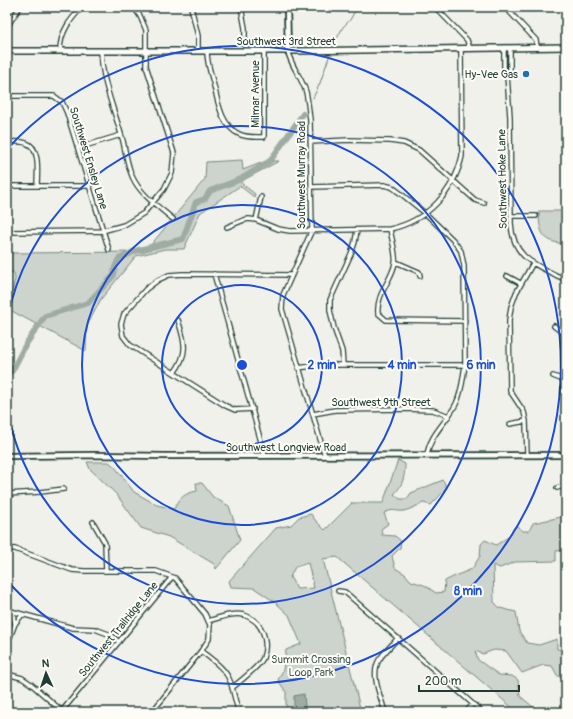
<svg xmlns="http://www.w3.org/2000/svg" width="573" height="719" viewBox="0 0 573 719" font-family="Pangolin,sans-serif">
<style>
.green{fill:#cdd3cd;stroke:#768880;fill-rule:evenodd}
.water{fill:#9faca4;stroke:#6c8077}
.lines{fill:none;stroke-linecap:round;stroke-linejoin:round}
.stream{stroke:#6c8077;stroke-width:1}
.river{stroke:#9faca4;stroke-width:6}
.minor-casing{stroke:#1f3d34;stroke-width:6}
.tertiary-casing{stroke:#1f3d34;stroke-width:8}
.secondary-casing{stroke:#1f3d34;stroke-width:8}
.minor{stroke:#fdfcf7;stroke-width:3.5}
.tertiary{stroke:#fdfcf7;stroke-width:4.5}
.secondary{stroke:#fdfcf7;stroke-width:5}
.ring{fill:none;stroke:#1d4ed8;stroke-width:2}
.poi-dot{fill:#1f6fb2;stroke:#fdfcf7;stroke-width:1.5}
.labels{text-anchor:middle;stroke-width:4;stroke-linejoin:round;paint-order:stroke}
.street-label{font-size:11px;fill:#1f3d34;stroke:#fdfcf7}
.poi-label{font-size:11px;fill:#1f3d34;stroke:#fdfcf7;text-anchor:end}
.park-label{font-size:11px;fill:#425b53;stroke:#fdfcf7}
.centre{fill:#1d4ed8;stroke:#fdfcf7;stroke-width:2}
.ring-label{font-size:12px;text-anchor:middle;font-weight:bold;fill:#1d4ed8;stroke:#fdfcf7;stroke-width:4;stroke-linejoin:round;paint-order:stroke}
</style>
<rect width="100%" height="100%" fill="#f0f1eb"/>
<filter id="ink" filterUnits="userSpaceOnUse"><feTurbulence type="fractalNoise" baseFrequency=".025" numOctaves="2"/><feDisplacementMap in="SourceGraphic" scale="8" xChannelSelector="R" yChannelSelector="G"/><feConvolveMatrix kernelMatrix="1 2 1 2 8 2 1 2 1" color-interpolation-filters="sRGB"/></filter>
<g filter="url(#ink)">
<path class="green" d="M242,160L243,170L266,161H279L240,182L255,194L254,197L240,186L200,213L184,249H165L136,256L101,299L87,326L86,351L8,309L15,279L14,273L7,270V253L145,252L205,179L206,162Z
M539,211H565V244C542,242 539,232 539,211Z
M398,460L405,464C405,475 403,486 394,494L400,499H407L411,493L443,480L447,488L431,505L423,503C417,506 411,509 404,511C395,512 394,508 384,513L388,524L381,529L382,535L395,536L401,541L400,548L392,556L395,568L405,574L411,581L424,585L436,593L444,592L445,581L455,576L472,569L480,556L481,544L485,540L496,545L511,535L513,529L517,526L523,531H529L533,523L566,516V550L556,551V561L515,562L500,568L493,565L494,602L500,608L516,612L519,631L527,643L539,645L557,639V649L566,650V681L557,675L552,666L543,665L522,673L506,651L494,650L483,654L475,651L478,660L499,675L512,676L518,680L520,696L539,712H517L337,557L323,559L361,712H286V692L278,680L283,670L286,650L301,644L289,615L275,602L254,588L231,587L229,581L276,528L291,525L299,517L311,514L315,520L325,530L352,503H383ZM308,563L314,588L297,589L290,577L295,567Z
M87,462H109L115,467L134,492L157,505L174,509C180,498 184,493 197,491L196,483H202L213,497L229,506L240,540L216,569L214,564L169,537L141,528L116,494L90,469Z"/>
<path class="water" d="M304,694L305,707L294,708V696Z"/>
<g class="lines">
<path class="stream" d="M333,46L343,27L350,20L357,7
M313,98L320,83L329,57"/>
<path class="river" d="M7,373L12,371L26,344L45,316L88,303L114,275L115,267L119,259L135,251L183,239L196,202L205,199L210,191L241,179L270,161L303,114"/>
<g class="minor-casing">
<path id="minor" d="M191,7L198,36V51
M241,7L245,28V42
M435,7L467,40L470,49
M505,7L536,40L537,47
M7,30L10,22L20,7
M504,48V69L507,75L510,117L511,223C513,260 537,265 566,280
M60,51C60,32 70,20 82,7
M101,51C102,83 115,111 123,141C126,154 128,171 135,182C144,197 160,208 173,219
M207,51C207,63 210,71 213,82C218,100 220,125 239,134C247,138 255,137 264,137V52
M288,52C291,66 302,78 306,92C308,101 309,111 310,120L312,230L283,295L282,309L325,456
M507,75L510,69V48
M7,96H54L62,102L67,113L109,250
M7,142C13,142 20,141 26,143C41,147 37,174 37,186
M310,142L349,140L390,141L404,143L419,150L475,200L484,203
M78,148L121,135
M7,186H89
M311,187L384,185L392,187L400,193L425,213L453,240L461,251L464,266L465,365C463,378 462,392 456,404C447,422 430,434 427,455
M511,216H536
M256,220L261,197
M227,227L244,220L249,219L256,220L278,229L290,231L390,229C427,221 454,192 462,156L461,49
M390,229C391,236 397,257 395,263C392,280 376,294 378,313L386,320L465,321
M7,232L102,231L124,225L144,213L164,189L172,173L174,153L146,66V30L140,16L134,7
M396,262L419,272L420,276
M214,274L265,456
M507,276L520,283
M554,326L566,335
M343,365L342,351L334,328L330,310V300L351,254L355,242L357,230
M298,368L320,365H465
M174,373C189,353 185,342 178,320
M553,376L566,381
M253,409L235,410L226,406L130,345L123,336L121,324L124,314L146,289L158,280L169,275L182,274L292,275
M313,414L335,410L406,409L433,410L449,416
M510,424L526,421
M527,455L526,421L524,412L510,391L509,320L511,307L516,293L533,263
M557,488L566,485
M7,494L40,492L64,489
M93,522L105,543L106,571
M7,548L15,549L72,570L84,571H156L175,578L205,614L210,625L209,639L201,651L152,712
M338,591L345,592L482,712
M7,610L73,628L95,629L111,635L119,642
M12,612L15,624
M208,621C219,618 233,612 244,615C263,621 269,641 263,658C260,666 239,682 232,688
M7,645L15,624L22,615
M201,651C212,660 225,668 230,681C234,692 235,702 239,712
M7,674L22,678L31,684L62,711L172,577
M385,712C381,697 370,675 379,660C384,652 392,645 398,638
M466,712L473,704"/>
</g>
<g class="tertiary-casing">
<path id="tertiary" d="M287,7L288,52
M7,456L95,455L164,456L566,455"/>
</g>
<g class="secondary-casing">
<path id="secondary" d="M7,51H294L566,47"/>
</g>
<use href="#minor" class="minor"/>
<use href="#tertiary" class="tertiary"/>
<use href="#secondary" class="secondary"/>
</g>
</g>
<g class="ring">
<circle cx="242" cy="365" r="80"/>
<circle cx="242" cy="365" r="160"/>
<path d="M7 321A239 239 0 1 1 7 409"/>
<path d="M9 147A319 319 0 1 1 9 583"/>
</g>
<circle class="poi-dot" cx="526" cy="74" r="4"/>
<g class="labels">
<g class="street-label">
<text x="286" y="45">Southwest 3rd Street</text>
<text transform="translate(255 94) rotate(-90)" y="4">Milmar Avenue</text>
<text transform="translate(89 158) rotate(73)" y="4">Southwest Ensley Lane</text>
<text transform="translate(301 175) rotate(-90)" y="4">Southwest Murray Road</text>
<text transform="translate(502 179) rotate(-91)" y="4">Southwest Hoke Lane</text>
<text x="381" y="406">Southwest 9th Street</text>
<text x="286" y="451">Southwest Longview Road</text>
<text transform="translate(118 629) rotate(-51)" y="4">Southwest Trailridge Lane</text>
</g>
<g class="poi-label">
<text x="518" y="78">Hy-Vee Gas</text>
</g>
<g class="park-label">
<text x="311" y="663">Summit Crossing<tspan x="311" dy="13">Loop Park</tspan></text>
</g>
</g>
<circle cx="242" cy="365" r="6" class="centre"/>
<g class="ring-label">
<text x="322" y="369">2 min</text>
<text x="402" y="369">4 min</text>
<text x="481" y="369">6 min</text>
<text x="468" y="595">8 min</text>
</g>
<rect width="573" height="719" fill="none" stroke="#fdfcf7" stroke-width="24"/>
<rect x="12" y="12" width="549" height="695" fill="none" stroke="#1f3d34" stroke-width="1.5" filter="url(#ink)"/>
<g transform="translate(46 673) rotate(357)" stroke="#fdfcf7" stroke-width="3" paint-order="stroke">
<path d="M0-3L7 15L0 10L-7 15Z" fill="#1f3d34"/>
<text y="-6" font-size="11" font-weight="bold" text-anchor="middle" fill="#1f3d34">N</text>
</g>
<path d="M419 685v6h100v-6" fill="none" stroke="#1f3d34" stroke-width="2"/>
<text x="425" y="685" font-size="12" fill="#1f3d34" stroke="#fdfcf7" stroke-width="3" paint-order="stroke">200 m</text>
</svg>
